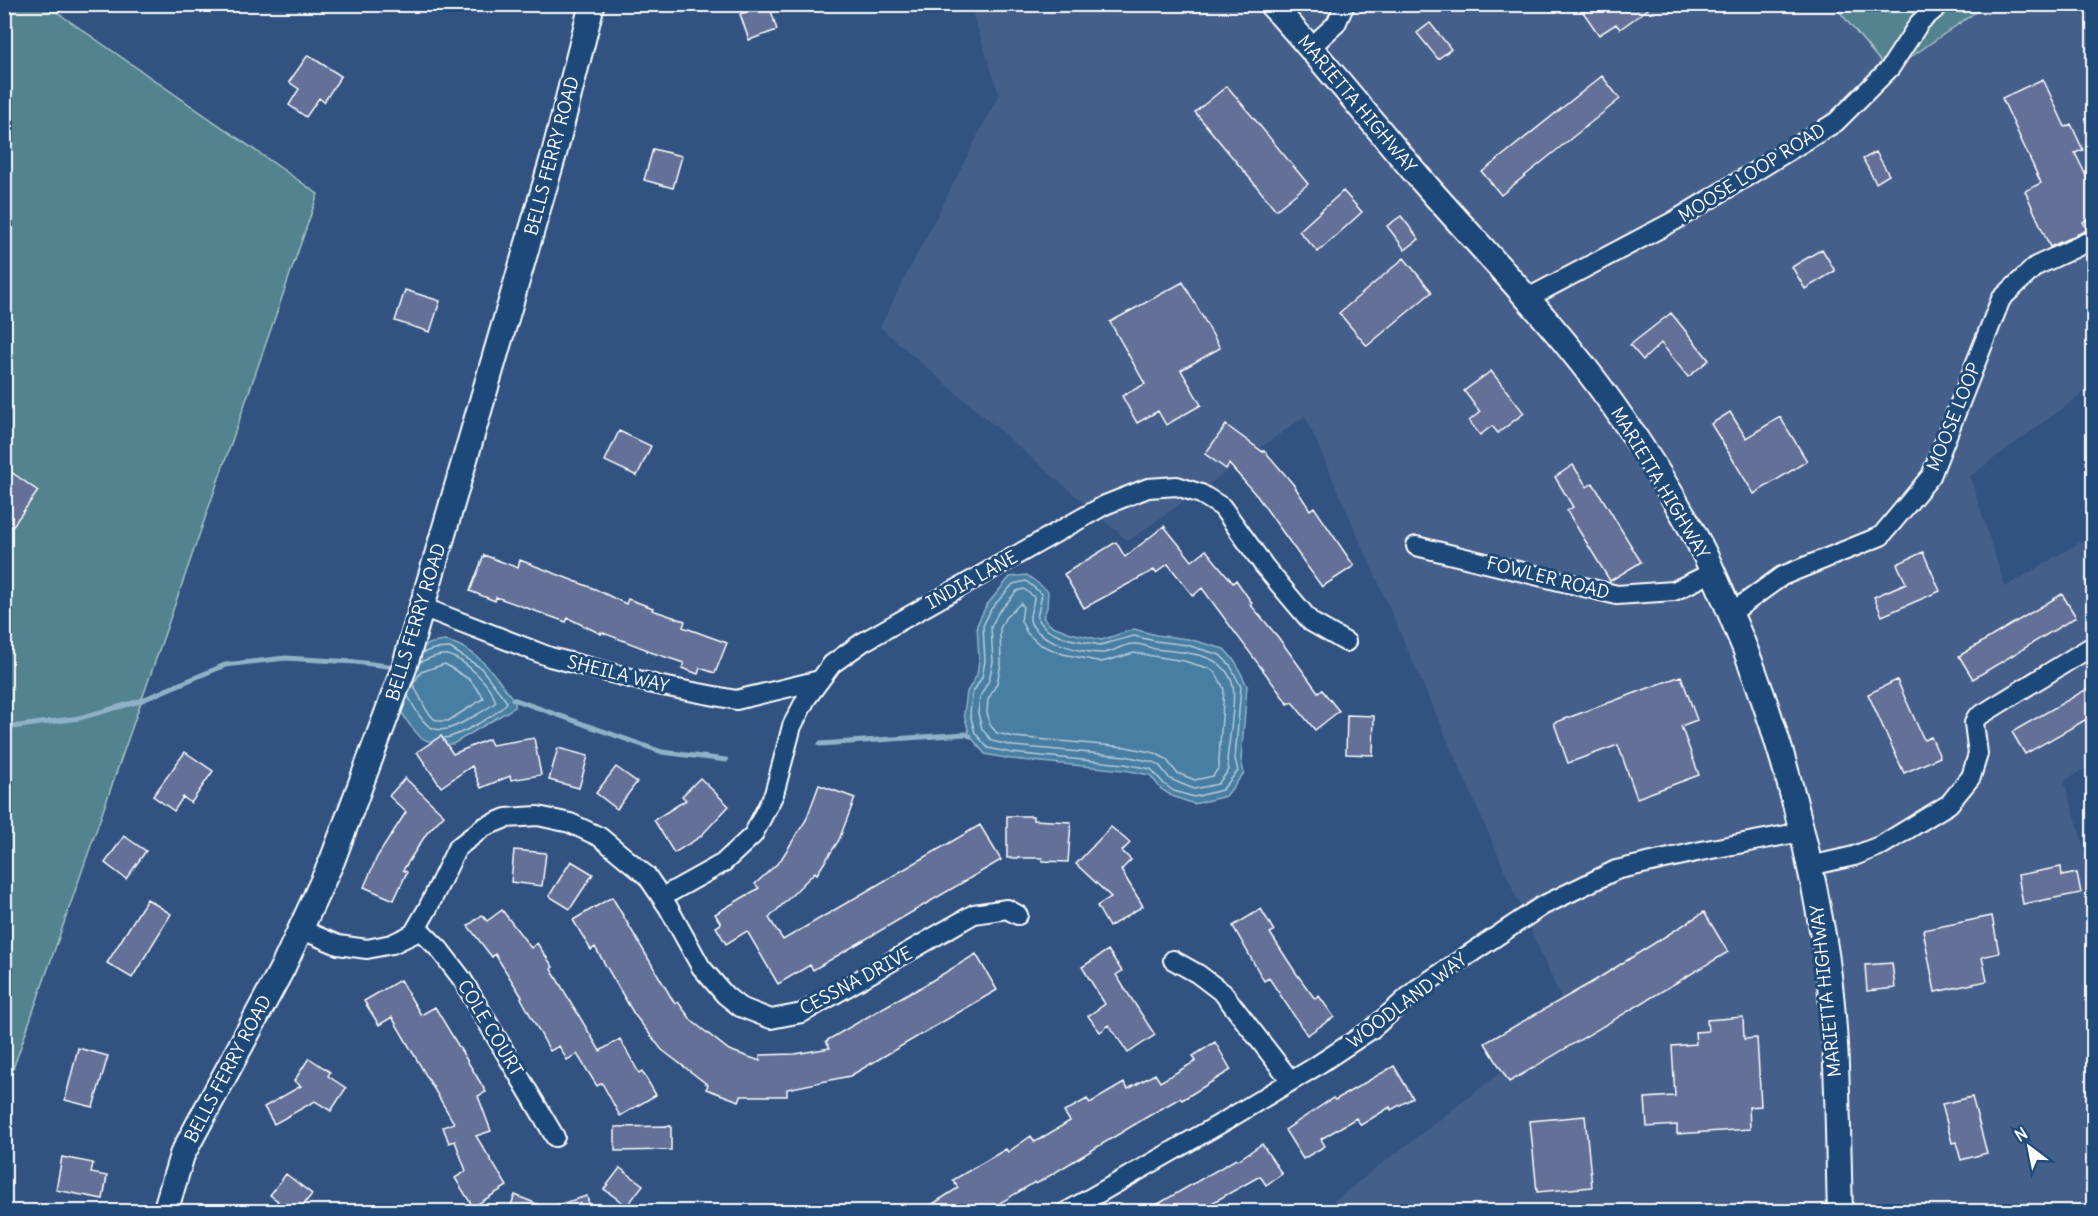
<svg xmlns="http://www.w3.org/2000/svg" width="2098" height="1216" viewBox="0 0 2098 1216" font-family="Delius,sans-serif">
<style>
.built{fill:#455e8b}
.green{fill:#52838e;stroke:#a8c1c6;stroke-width:1.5}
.water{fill:#467ea2;stroke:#90b2c7;stroke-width:1.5}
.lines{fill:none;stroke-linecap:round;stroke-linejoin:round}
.shore{stroke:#b5cbda;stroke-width:1.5}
.stream{stroke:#90b2c7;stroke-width:5}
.building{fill:#636f98;stroke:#fff;stroke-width:1.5}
.street-casing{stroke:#fff;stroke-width:22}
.secondary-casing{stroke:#fff;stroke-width:28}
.street{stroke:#1f4a7a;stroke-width:18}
.secondary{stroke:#1f4a7a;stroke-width:24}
.labels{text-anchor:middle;stroke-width:6;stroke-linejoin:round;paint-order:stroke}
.street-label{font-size:18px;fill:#fff;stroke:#1f4a7a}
</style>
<rect width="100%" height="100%" fill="#325382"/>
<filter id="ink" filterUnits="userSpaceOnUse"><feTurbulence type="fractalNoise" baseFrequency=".0167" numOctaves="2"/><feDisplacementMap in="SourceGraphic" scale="12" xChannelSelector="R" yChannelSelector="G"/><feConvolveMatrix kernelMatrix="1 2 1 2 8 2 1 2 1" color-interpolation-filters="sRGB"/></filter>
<g filter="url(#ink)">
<path class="built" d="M970,5H1834L1889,72L1986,5H2093V386L1970,476L2005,587L2089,537L2093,545V764L2064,781L2093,876V1211H1331L1330,1204L1570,1019L1305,416L1128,541L880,327L999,94Z"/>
<path class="green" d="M45,4L318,194L5,1092L4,5Z
M1834,5H1986L1889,72Z"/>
<path class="water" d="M1027,575L1048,591L1047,608L1043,617L1050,625L1071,633L1102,640L1134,629L1156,635L1188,639L1224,649L1235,661L1247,686L1241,760L1244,773L1226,796L1194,804L1172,796L1161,789L1150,775L1124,770L1011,759L985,754L970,736L964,714L967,692L977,675L979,660L977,625L986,606L1010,577Z
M445,641C478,647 497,678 515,702V707L453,744H435L421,738L409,724L397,705L409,652L432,643Z"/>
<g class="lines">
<path class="shore" d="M1026,581L1042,594L1037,618L1047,630L1069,639L1100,645L1134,636L1155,641L1187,645L1220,655L1230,665L1241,687L1235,759L1238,771L1222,790L1194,797L1174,791L1165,785L1151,769L1124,764L1012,753L988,748L975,733L970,714L972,694L982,677L985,661L983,626L991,609L1013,584Z
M1024,589L1034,597C1034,605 1029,613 1030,620C1034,640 1084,654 1102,653C1113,653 1122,644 1133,644C1140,643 1148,647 1155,649C1183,653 1225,651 1233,686C1236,699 1229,743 1227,759L1229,770L1218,784L1194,789L1170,779L1159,765L1153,762L1125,756L1013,746L992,741L982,729L978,713L980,697L989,680L993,662L991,627L998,613L1017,591Z
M1021,603L1023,606L1021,621L1027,633L1039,644L1063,654L1102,662L1134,653L1184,661L1211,669L1217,675L1224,689L1219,758V767L1213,776L1195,780L1177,773L1166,759L1155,753L1126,747L1014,737L997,733L990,725L987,712L988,700L997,683L1001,664L1000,629L1005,618Z
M422,653L434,649L450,648L481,668L507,702C501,713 457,737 444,738
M445,664L470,680L484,698L448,721H440L434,719L427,711L413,684L421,672Z
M408,696C426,729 433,740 469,719C478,714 488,709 496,702C490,684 467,661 448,655C439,653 428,659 420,662"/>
<path class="stream" d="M513,699L662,752L726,760
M4,728L79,718L140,701L225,665L285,658L355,662L396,667
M820,744L966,734L970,736"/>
</g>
<path class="building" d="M769,4L777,30L749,40L740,14Z
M1593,4H1655L1620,29L1616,24L1599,35L1583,12Z
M1430,23L1451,49L1438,59L1417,33Z
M308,55L341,76L324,102L319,98L306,117L289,105L299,89L289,82Z
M1602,76L1620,99L1501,195L1482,172Z
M2043,79L2065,127L2071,124L2083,150L2075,153L2094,192V216L2083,222L2087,230L2050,247L2025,191L2041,183L2002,98Z
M1227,86L1308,184L1276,210L1195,112Z
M653,149L682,156L673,188L644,180Z
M1876,152L1889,175L1876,183L1863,159Z
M1343,191L1362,212L1318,252L1299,231Z
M1401,216L1419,239L1405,250L1387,226Z
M1822,249L1835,271L1805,289L1792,267Z
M1404,258L1432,292L1367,346L1339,313Z
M1183,282L1220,348L1181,370L1201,405L1166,425L1158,411L1137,423L1122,396L1145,384L1110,322Z
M405,290L440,301L430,332L395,321Z
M1671,313L1709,360L1688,377L1661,343L1643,360L1630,345Z
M1491,371L1524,413L1498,433L1492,426L1480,435L1469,421L1480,412L1464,391Z
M1730,412L1746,438L1780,417L1807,461L1754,494L1711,424Z
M1226,425L1263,452L1264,450L1293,484L1310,510L1314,507L1354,566L1322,587L1257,496L1229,464L1226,469L1205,454Z
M619,431L651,446L637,476L605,461Z
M1573,465L1587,487L1593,483L1641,562L1610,581L1567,511L1573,507L1555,477Z
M4,467L38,491L4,538Z
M1164,526L1192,561L1206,550L1233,583L1236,580L1252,603L1250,604L1278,637L1318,692L1322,690L1339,711L1315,730L1292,702L1288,704L1202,588L1193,596L1168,564L1156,573L1154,570L1084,608L1064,574L1116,542L1125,557Z
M1923,552L1940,591L1882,616L1874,597L1906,583L1897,564Z
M484,555L518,568L520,560L595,589L626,604L628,599L653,608L652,610L685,621L683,627L727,643L715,673L700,668L698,674L682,668L684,663L647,651L648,650L601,632V634L568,618L566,622L496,597L495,601L470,591Z
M2062,594L2076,617L1973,679L1959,656Z
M1681,676L1697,720L1681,726L1699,775L1637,798L1618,745L1568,763L1554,723Z
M1897,680L1924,740L1931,737L1940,757L1904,773L1868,694Z
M2094,685V715L2025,754L2012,732Z
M1347,715L1374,716L1373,755L1346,754Z
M441,736L453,754L489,739L492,745L534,738L541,775L511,780L510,776L481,788L472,766L441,787L417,752Z
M558,748L588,756L579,788L549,780Z
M185,752L213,771L191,803L183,797L174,811L153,796Z
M616,767L637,782L617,809L596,793Z
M405,778L444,815L427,833L403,870L407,872L394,900L364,887L377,857L406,812L389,796Z
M700,778L729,806L700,837L674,853L654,820L686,800L682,796Z
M819,785L855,798L839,840L817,874L815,872L769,918L783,940L980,825L1001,860L813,970L810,965L778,984L747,931L726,944L716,927L721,924L715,914L759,888L755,884L780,861L806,820Z
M1007,816H1033V820L1071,822L1068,862L1042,861V858H1007Z
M1111,827L1130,843L1122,851L1131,860L1121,870L1143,906L1109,927L1097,906L1111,897L1076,864Z
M124,836L146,851L126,879L105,863Z
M514,850L546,853L542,886L511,882Z
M571,861L593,874L570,909L549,896Z
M2061,867L2062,876L2077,873L2081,893L2023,904L2018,875Z
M612,897L675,1004L678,1002L692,1021L729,1050L760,1061V1055L795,1054L830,1048L826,1041L912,991L913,992L976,954L997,990L850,1076L787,1089V1096H741L739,1101L706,1089L708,1085L662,1050L634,1014L595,947L591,950L573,920Z
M147,899L171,914L132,978L107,963Z
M1261,909L1274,931L1270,933L1296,973L1315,999L1319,996L1334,1017L1307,1035L1269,978L1264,981L1233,926Z
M502,910L531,948L537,943L553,967L551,969L600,1051L620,1039L639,1073L642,1071L656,1095L620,1116L602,1083L597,1086L577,1054L567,1060L559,1046L550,1051L521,998L522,997L495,954L492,957L468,926L482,915L487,921Z
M1704,912L1728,952L1509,1082L1485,1043L1594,981Z
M1992,916L1999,953L1982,957L1987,981L1935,992L1923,930Z
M1108,950L1122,971L1116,975L1155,1035L1128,1053L1109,1025L1100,1032L1088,1016L1105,1004L1082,967Z
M1892,963L1895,988L1867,991L1865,965Z
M400,980L421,1015L435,1007L486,1092L478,1096L491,1131L476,1136L507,1186L473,1207L455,1178L466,1171L455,1141L449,1143L443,1127L454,1123L392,1017L379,1025L364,1001Z
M1743,1017L1744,1039L1757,1038L1761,1106L1749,1107L1750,1129L1677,1134V1125L1647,1127L1645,1098L1675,1096L1672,1046L1696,1044L1695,1032L1708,1031L1707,1020Z
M1215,1042L1231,1070L1182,1100L1180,1098L1152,1114L1036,1184L1035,1182L985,1212H920L958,1188L953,1180L1006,1149L1008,1152L1031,1136L1035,1142L1070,1121L1064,1112L1087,1099L1090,1103L1124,1083L1128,1089L1155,1074L1160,1082L1196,1061L1193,1056Z
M78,1048L108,1056L93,1107L65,1100Z
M309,1058L330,1072L328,1076L346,1088L331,1111L315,1101L274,1124L264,1107L301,1086L294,1081Z
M1394,1066L1413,1098L1391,1110L1390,1107L1361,1125L1356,1118L1321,1139L1325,1146L1303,1159L1285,1130L1333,1098L1335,1100Z
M1972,1097L1987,1153L1961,1160L1956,1142L1952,1143L1942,1104Z
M1585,1116L1592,1187L1537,1192L1530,1121Z
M671,1126V1150L615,1151V1127Z
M1262,1144L1282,1174L1266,1185L1260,1176L1196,1212H1144L1236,1159L1238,1160Z
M62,1157L93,1163L91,1173L107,1176L103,1199L56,1190Z
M620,1168L643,1185L627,1206L604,1189Z
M286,1174L312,1194L298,1212H271L278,1201L270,1195Z
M515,1195L547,1208L587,1196L591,1212H508Z"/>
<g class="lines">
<g class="street-casing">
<path id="street" d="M1311,47L1336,24L1345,4
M1528,298L1674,221L1836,122L1890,68L1920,22L1941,4
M1416,546L1617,595L1674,591L1713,572
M422,607L550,657L657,685L736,700L820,680
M1731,613L1782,576L1881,536L1931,476L2001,299L2036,266L2094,239
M1810,866L1854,856L1882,845L1949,804L1971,777L1978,754L1974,723L1976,718L2094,645
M662,897L723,863L753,835L774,794L792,726L806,699L832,664L863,642L1105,505L1148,488L1177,486L1201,494L1222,507L1265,567L1311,622L1346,642
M417,927L439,949L462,979L555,1137
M300,929L338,945L367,949L392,944L413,934L428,908L457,848L484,827L506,818L538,816L570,823L600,837L647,876L668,907L701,967L725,995L740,1007L771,1019L802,1013L974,914L1007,909L1018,915
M1173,960L1198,974L1223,993L1291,1081
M1066,1212L1225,1121L1313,1068L1372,1029L1417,989L1542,906L1616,870L1701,851L1802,832"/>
</g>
<g class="secondary-casing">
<path id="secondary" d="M1271,4C1325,62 1373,124 1425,184C1488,256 1557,326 1613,405C1642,446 1670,490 1694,534C1708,558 1718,584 1729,610C1774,713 1804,824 1823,935C1839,1026 1837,1120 1840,1212
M165,1212L182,1155L283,967L332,861L404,668L554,154L592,4"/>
</g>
<use href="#street" class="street"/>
<use href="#secondary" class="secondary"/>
</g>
</g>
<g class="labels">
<g class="street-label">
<text transform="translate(1357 104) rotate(50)" y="6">MARIETTA HIGHWAY</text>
<text transform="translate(552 156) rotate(-75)" y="6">BELLS FERRY ROAD</text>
<text transform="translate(1752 173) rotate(-32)" y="6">MOOSE LOOP ROAD</text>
<text transform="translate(1954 417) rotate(-68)" y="6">MOOSE LOOP</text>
<text transform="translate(1660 483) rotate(59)" y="6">MARIETTA HIGHWAY</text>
<text transform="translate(1548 578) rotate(14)" y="6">FOWLER ROAD</text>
<text transform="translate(972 580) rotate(-29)" y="6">INDIA LANE</text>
<text transform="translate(416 622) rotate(-73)" y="6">BELLS FERRY ROAD</text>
<text transform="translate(618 674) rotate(14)" y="6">SHEILA WAY</text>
<text transform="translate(856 981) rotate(-28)" y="6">CESSNA DRIVE</text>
<text transform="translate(1826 991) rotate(-96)" y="6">MARIETTA HIGHWAY</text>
<text transform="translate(1407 1001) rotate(-37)" y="6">WOODLAND WAY</text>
<text transform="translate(490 1028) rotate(59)" y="6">COLE COURT</text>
<text transform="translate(228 1069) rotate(-62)" y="6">BELLS FERRY ROAD</text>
</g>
</g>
<rect width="2098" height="1216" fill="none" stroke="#1f4a7a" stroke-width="24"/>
<rect x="12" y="12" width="2074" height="1192" fill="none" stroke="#fff" stroke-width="2" filter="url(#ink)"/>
<g transform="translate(2029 1147) rotate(328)" stroke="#1f4a7a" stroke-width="4.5" paint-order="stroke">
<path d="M0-4.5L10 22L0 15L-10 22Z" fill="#ffffff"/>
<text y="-9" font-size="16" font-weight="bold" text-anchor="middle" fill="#ffffff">N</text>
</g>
</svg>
